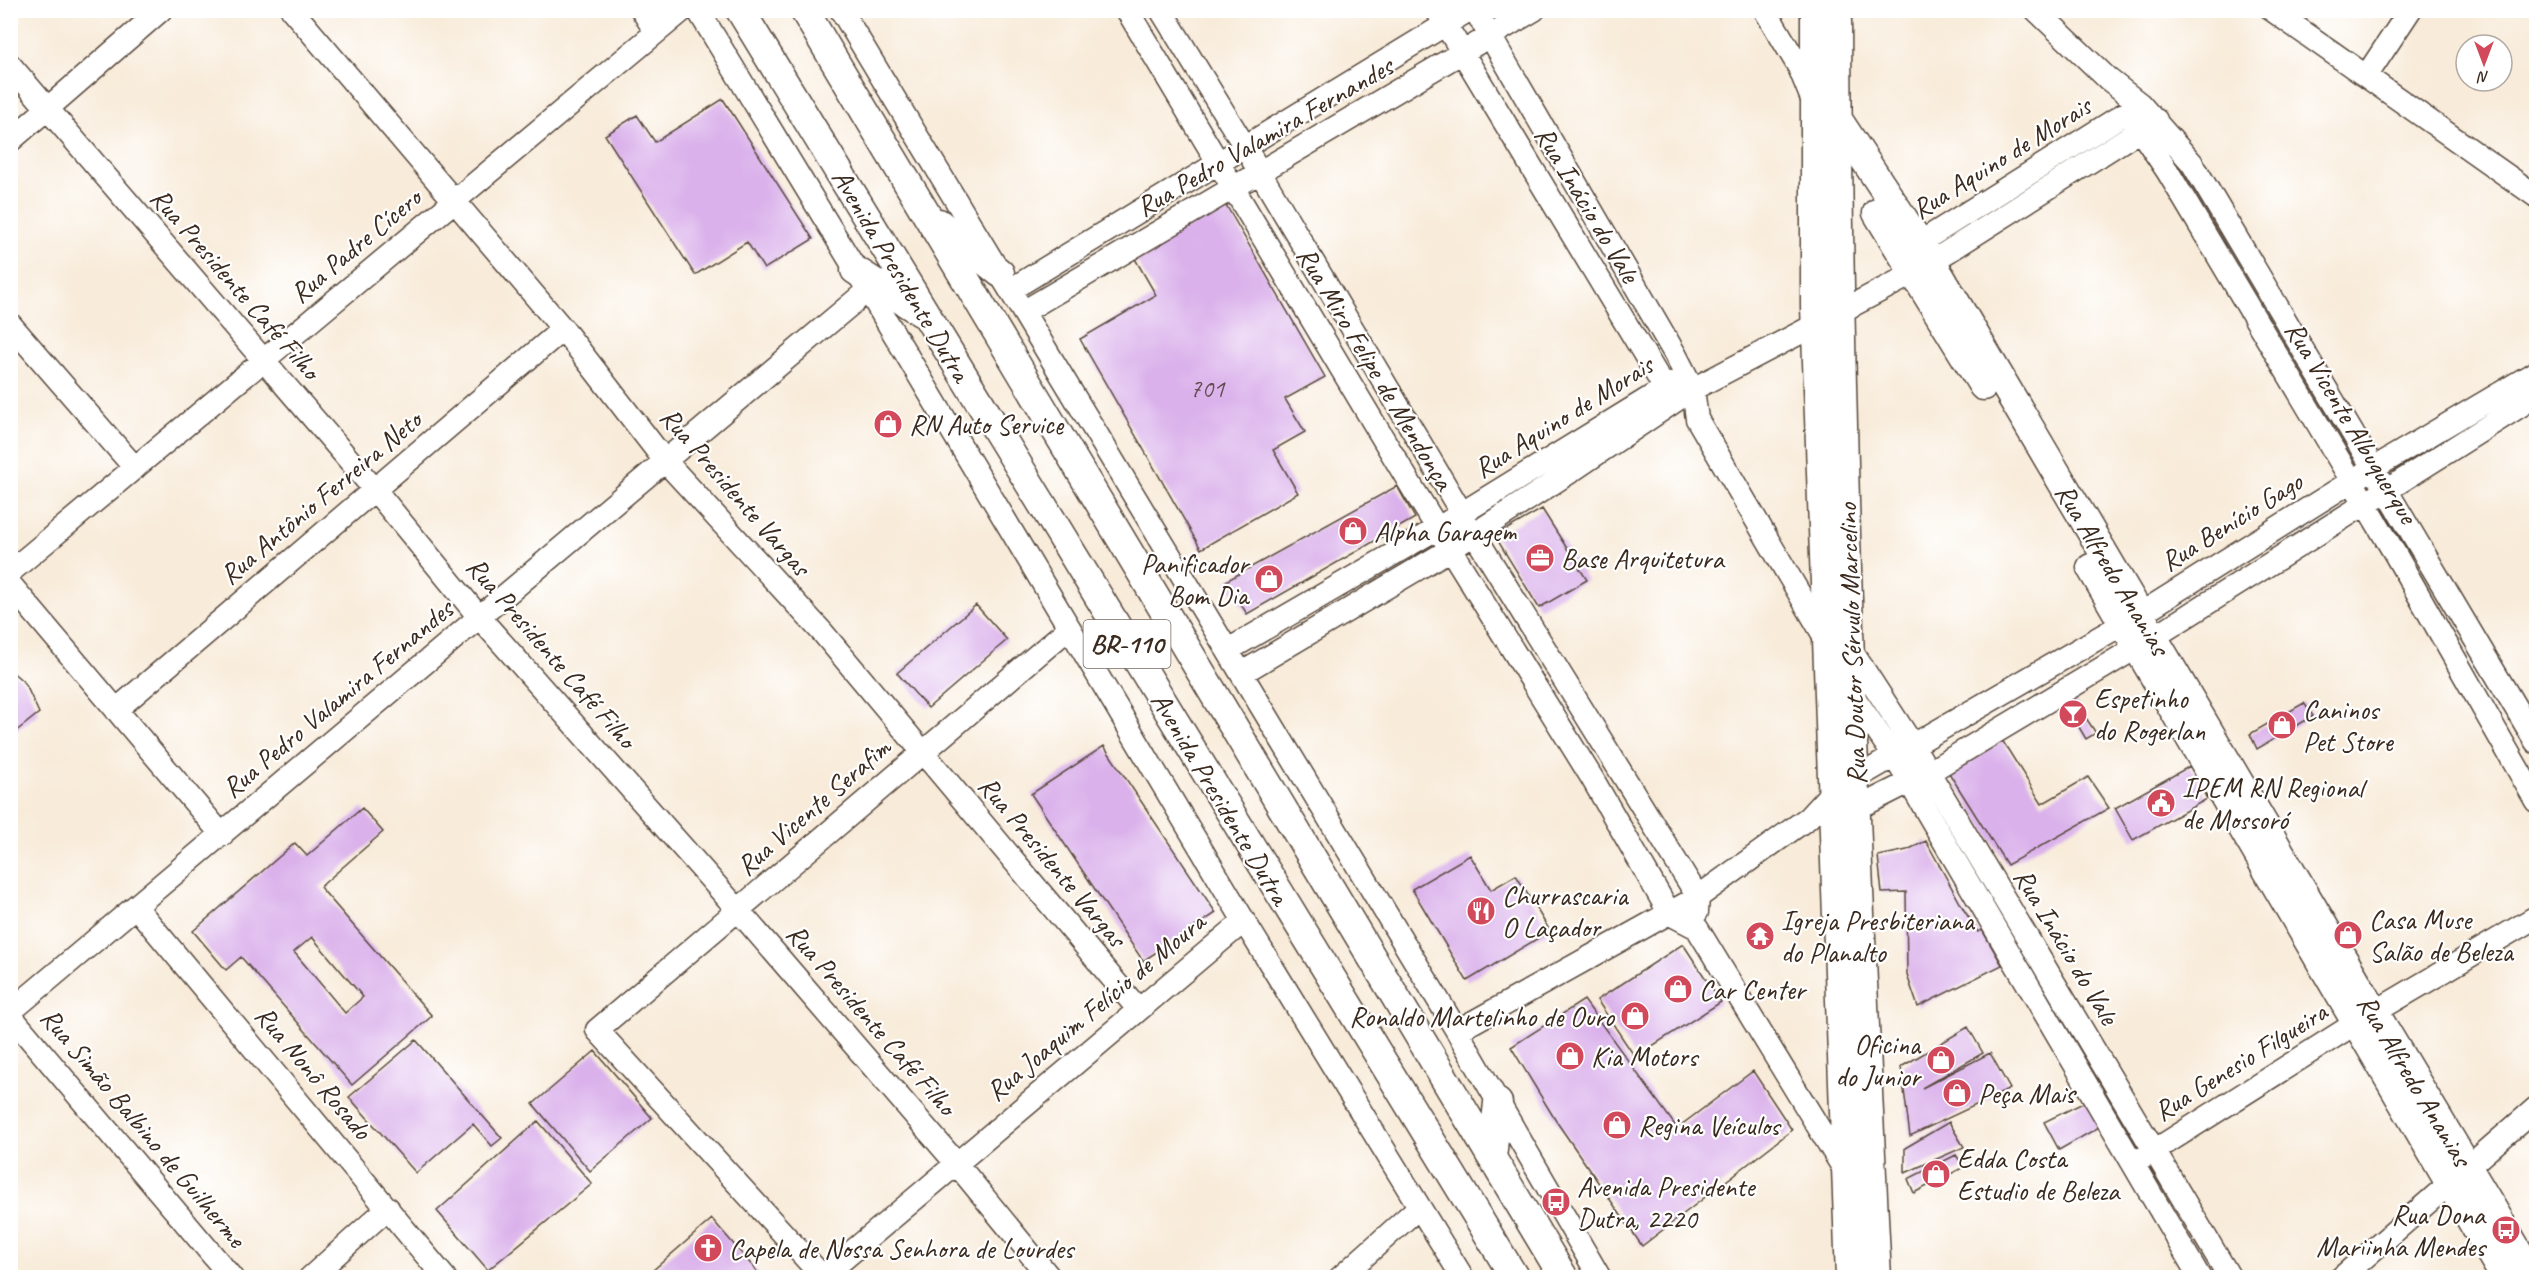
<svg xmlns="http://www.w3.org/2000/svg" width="2547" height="1288" viewBox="0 0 2547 1288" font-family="Caveat,sans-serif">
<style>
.building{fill:#dab1eb;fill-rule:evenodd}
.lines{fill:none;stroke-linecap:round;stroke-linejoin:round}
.minor-casing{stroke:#57473a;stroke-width:25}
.major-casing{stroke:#57473a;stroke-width:31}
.minor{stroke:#fff;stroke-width:22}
.major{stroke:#fff;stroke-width:28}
.labels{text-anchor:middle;stroke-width:4.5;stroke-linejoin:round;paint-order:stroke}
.number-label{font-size:26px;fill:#634c51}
.shield{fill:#fff;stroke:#766a62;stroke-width:1.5}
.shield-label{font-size:27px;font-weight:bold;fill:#3b2a1e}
.street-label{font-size:28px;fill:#3b2a1e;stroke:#fff}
.poi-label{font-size:28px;fill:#3b2a1e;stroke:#fff;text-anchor:start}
</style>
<rect width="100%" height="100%" fill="#fff"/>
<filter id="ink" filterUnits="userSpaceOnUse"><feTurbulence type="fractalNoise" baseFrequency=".0167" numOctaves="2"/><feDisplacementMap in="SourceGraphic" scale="12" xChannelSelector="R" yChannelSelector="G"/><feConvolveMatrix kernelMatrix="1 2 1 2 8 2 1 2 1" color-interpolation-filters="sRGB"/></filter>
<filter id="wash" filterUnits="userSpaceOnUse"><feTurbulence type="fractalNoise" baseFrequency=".008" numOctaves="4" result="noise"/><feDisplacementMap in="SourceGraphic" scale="24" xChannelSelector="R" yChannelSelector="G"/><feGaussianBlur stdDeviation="1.35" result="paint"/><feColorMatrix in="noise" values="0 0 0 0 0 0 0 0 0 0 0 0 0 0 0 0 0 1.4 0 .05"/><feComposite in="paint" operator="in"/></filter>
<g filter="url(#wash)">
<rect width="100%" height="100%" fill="#f8ebd9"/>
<g id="blocks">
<path class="building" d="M723,99L813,239L764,269L747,242L695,275L605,135L637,115L655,142Z
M1226,205L1325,377L1285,399L1305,432L1273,450L1298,493L1201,549L1080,339L1156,295L1134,257Z
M1397,486L1415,518L1247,614L1226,581Z
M1542,509L1587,580L1539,608L1495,536Z
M976,605L1007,640L928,708L897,673Z
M10,670L25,683L39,713L10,736Z
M2072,697L2096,733L2086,739L2076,722L2069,725L2058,706Z
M2304,703L2313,716L2257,749L2250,734Z
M2002,740L2042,804L2088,777L2109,808L2007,865L1949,773Z
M1104,746L1216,913L1143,961L1031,794Z
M2190,766L2207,799L2133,840L2115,808Z
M362,808L383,832L320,887L432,1016L352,1085L241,957L226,970L193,931L295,843L307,856ZM312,937L363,997L345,1013L294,952Z
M1926,841L1964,910L1978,932L1982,930L2002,965L1918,1007L1907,975L1906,892L1882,893L1878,856L1907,850Z
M1470,855L1491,890L1516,875L1550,931L1467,981L1412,889Z
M1683,944L1721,1002L1635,1057L1597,1000Z
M1584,1000L1677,1128L1753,1071L1792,1130L1642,1246L1556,1121L1511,1047Z
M1968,1027L1983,1053L1922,1088L1990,1053L2010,1089L1910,1136L1901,1067Z
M416,1040L502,1138L492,1146L473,1124L416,1173L349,1097Z
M595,1051L652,1118L590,1171L533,1104Z
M2087,1101L2101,1126L2059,1150L2044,1122Z
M538,1121L592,1184L488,1270L437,1211Z
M1949,1122L1964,1147L1905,1173V1148Z
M1956,1155L1964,1167L1914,1193L1908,1179Z
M712,1219L761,1276L644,1278Z"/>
</g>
</g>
<g filter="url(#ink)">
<use href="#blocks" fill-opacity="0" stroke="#57473a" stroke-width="1.5"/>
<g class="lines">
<g class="minor-casing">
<path id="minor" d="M292,10L563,329L665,461L823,633L1138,1009
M642,10L655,31
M698,10L868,290L1244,921L1463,1278
M841,10L1457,1031L1600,1278
M1127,10L1415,492L1592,778L1670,914L1697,928L1847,1174
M1161,10L1245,147L1474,534L1698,897L1697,912
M1475,10L1675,354L1693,389L1697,419L1827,641
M1765,10L1799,67L1812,99
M2036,10L2108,79L2140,104L2192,163L2536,742
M2272,10L2536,196
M1438,12L1672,400
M10,65L375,490L479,617L738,910L956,1163L1050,1278
M2367,75L2410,10
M2132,118L2168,172L2394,552L2536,801
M10,141L161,10
M1917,257L1919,243L2140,104
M1010,290L1469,10
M1023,312L1534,10
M10,324L135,468
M10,572L683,10
M10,584L222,835
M1849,647L1912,744L2230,1278
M1228,650L1438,528L1685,376
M1242,673L1451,549L1570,472L1693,389L1914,273L2156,120
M1851,693L1894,756L2200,1278
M116,710L563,329
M1842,816L1929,772L2154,637L2536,396
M136,907L445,1278
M10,1012L868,290
M10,1015L232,1278
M1457,1031L1698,897L1808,818L1832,792L2140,614L2352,481L2536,372
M2141,1159L2356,1023L2536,917
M822,1276L597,1030L1069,628
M310,1278L388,1208
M821,1278L1244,921
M1340,1278L1418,1208
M2341,1278L2536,1108"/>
</g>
<g class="major-casing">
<path id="major" d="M740,10L1515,1278
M804,10L1564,1278
M1815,10V306L1850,1278
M1837,10C1838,433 1856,856 1877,1278
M1815,80L1837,118L1932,262L2375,1013L2534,1278
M1877,213L1983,386
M939,223L1000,273
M855,270L922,313
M2091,568L2505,1278
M1492,1158L1498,1103"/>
</g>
<use href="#minor" class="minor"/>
<use href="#major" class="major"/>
</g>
</g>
<defs>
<g id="shop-disc" transform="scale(1.5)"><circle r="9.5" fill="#d1495b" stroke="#fff"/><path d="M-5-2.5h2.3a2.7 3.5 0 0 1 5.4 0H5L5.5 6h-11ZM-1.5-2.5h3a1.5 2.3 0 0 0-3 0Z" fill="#fff"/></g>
<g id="office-disc" transform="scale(1.5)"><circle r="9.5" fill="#d1495b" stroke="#fff"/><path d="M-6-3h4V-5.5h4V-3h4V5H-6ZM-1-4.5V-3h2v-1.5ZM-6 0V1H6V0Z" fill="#fff"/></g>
<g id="bar-disc" transform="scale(1.5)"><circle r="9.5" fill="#d1495b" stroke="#fff"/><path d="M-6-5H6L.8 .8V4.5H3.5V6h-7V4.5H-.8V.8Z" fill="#fff"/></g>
<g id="civic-disc" transform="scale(1.5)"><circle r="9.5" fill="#d1495b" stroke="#fff"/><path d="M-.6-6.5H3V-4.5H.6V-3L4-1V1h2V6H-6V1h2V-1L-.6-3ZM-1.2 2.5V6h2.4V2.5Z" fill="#fff"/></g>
<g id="restaurant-disc" transform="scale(1.5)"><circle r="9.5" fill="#d1495b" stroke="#fff"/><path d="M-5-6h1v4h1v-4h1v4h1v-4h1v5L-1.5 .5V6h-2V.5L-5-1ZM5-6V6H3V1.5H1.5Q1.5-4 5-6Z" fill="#fff"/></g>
<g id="temple-disc" transform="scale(1.5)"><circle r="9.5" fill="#d1495b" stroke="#fff"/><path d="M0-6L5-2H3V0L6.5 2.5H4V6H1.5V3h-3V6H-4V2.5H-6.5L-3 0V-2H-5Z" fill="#fff"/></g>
<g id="bus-disc" transform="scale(1.5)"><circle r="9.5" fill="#d1495b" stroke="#fff"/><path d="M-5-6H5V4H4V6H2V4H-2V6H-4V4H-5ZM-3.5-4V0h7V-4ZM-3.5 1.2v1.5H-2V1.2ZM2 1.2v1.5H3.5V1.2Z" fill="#fff"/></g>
<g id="church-disc" transform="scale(1.5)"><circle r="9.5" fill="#d1495b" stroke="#fff"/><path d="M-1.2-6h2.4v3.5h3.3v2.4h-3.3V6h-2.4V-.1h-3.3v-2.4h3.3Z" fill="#fff"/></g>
</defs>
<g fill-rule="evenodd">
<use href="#shop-disc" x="888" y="424"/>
<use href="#shop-disc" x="1353" y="531"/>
<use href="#office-disc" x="1540" y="558"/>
<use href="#shop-disc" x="1269" y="579"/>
<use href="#bar-disc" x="2073" y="714"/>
<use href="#shop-disc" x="2282" y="725"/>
<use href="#civic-disc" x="2161" y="803"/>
<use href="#restaurant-disc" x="1481" y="911"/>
<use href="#shop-disc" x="2348" y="935"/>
<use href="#temple-disc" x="1760" y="936"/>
<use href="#shop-disc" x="1678" y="989"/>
<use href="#shop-disc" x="1635" y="1016"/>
<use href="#shop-disc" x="1570" y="1056"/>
<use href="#shop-disc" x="1941" y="1060"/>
<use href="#shop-disc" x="1957" y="1093"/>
<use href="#shop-disc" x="1617" y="1125"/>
<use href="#shop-disc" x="1936" y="1174"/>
<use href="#bus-disc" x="1556" y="1202"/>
<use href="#bus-disc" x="2506" y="1230"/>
<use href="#church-disc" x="708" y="1248"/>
</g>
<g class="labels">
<g class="number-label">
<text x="1207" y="397">701</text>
</g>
<rect class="shield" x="1083.5" y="620" width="87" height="48" rx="4.5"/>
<g class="shield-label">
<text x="1127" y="653">BR-110</text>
</g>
<g class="street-label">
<text transform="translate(1264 136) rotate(-30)" y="10">Rua Pedro Valamira Fernandes</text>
<text transform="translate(2001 157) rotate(-32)" y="10">Rua Aquino de Morais</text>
<text transform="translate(1588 204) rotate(59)" y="10">Rua Inácio do Vale</text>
<text transform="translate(355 245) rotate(-40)" y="10">Rua Padre Cícero</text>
<text transform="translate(902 275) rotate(59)" y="10">Avenida Presidente Dutra</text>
<text transform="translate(236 283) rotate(49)" y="10">Rua Presidente Café Filho</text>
<text transform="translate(1376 368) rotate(59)" y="10">Rua Miro Felipe de Mendonça</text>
<text transform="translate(1563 416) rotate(-32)" y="10">Rua Aquino de Morais</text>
<text transform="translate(2352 422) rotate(59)" y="10">Rua Vicente Albuquerque</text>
<text transform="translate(736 491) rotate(49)" y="10">Rua Presidente Vargas</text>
<text transform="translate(320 497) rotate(-40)" y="10">Rua Antônio Ferreira Neto</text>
<text transform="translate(2231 521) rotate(-32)" y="10">Rua Benício Gago</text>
<text transform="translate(2113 569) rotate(59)" y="10">Rua Alfredo Ananias</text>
<text transform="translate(1851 644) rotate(-92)" y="10">Rua Doutor Sérvulo Marcelino</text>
<text transform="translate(552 652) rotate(49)" y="10">Rua Presidente Café Filho</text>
<text transform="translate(337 698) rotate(-40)" y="10">Rua Pedro Valamira Fernandes</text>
<text transform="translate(1221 798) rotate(59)" y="10">Avenida Presidente Dutra</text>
<text transform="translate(813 806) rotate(-41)" y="10">Rua Vicente Serafim</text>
<text transform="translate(1053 861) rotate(50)" y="10">Rua Presidente Vargas</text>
<text transform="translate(2067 946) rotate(59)" y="10">Rua Inácio do Vale</text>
<text transform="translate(1095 1006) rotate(-40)" y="10">Rua Joaquim Felício de Moura</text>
<text transform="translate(872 1019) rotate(49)" y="10">Rua Presidente Café Filho</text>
<text transform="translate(2240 1061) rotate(-32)" y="10">Rua Genesio Filgueira</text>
<text transform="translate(314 1072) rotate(50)" y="10">Rua Nonô Rosado</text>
<text transform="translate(2415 1080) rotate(59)" y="10">Rua Alfredo Ananias</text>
<text transform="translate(144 1127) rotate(50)" y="10">Rua Simão Balbino de Guilherme</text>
</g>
<g class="poi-label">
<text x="909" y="434">RN Auto Service</text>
<text x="1374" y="541">Alpha Garagem</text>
<text x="1561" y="568">Base Arquitetura</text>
<text x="1248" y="573" text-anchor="end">Panificador<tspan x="1248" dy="32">Bom Dia</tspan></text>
<text x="2094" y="708">Espetinho<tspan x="2094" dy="32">do Rogerlan</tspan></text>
<text x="2303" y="719">Caninos<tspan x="2303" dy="32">Pet Store</tspan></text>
<text x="2182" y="797">IPEM RN Regional<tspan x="2182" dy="32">de Mossoró</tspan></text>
<text x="1502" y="905">Churrascaria<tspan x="1502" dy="32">O Laçador</tspan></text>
<text x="2369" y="929">Casa Muse<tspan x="2369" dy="32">Salão de Beleza</tspan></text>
<text x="1781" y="930">Igreja Presbiteriana<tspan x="1781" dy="32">do Planalto</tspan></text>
<text x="1699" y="999">Car Center</text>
<text x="1614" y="1026" text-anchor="end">Ronaldo Martelinho de Ouro</text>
<text x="1920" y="1054" text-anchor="end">Oficina<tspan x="1920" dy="32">do Junior</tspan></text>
<text x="1591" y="1066">Kia Motors</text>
<text x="1978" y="1103">Peça Mais</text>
<text x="1638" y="1135">Regina Veículos</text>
<text x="1957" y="1168">Edda Costa<tspan x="1957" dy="32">Estudio de Beleza</tspan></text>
<text x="1577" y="1196">Avenida Presidente<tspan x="1577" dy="32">Dutra, 2220</tspan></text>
<text x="2485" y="1224" text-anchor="end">Rua Dona<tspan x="2485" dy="32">Mariinha Mendes</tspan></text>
<text x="729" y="1258">Capela de Nossa Senhora de Lourdes</text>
</g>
</g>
<rect width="2547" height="1288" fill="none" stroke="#fff" stroke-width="36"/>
<g transform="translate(2484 63) rotate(180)"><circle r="28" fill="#ffffff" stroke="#b1aaa5" stroke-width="1.5"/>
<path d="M0-4.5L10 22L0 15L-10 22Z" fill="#d1495b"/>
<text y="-9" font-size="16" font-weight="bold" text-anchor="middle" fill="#3b2a1e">N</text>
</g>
</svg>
